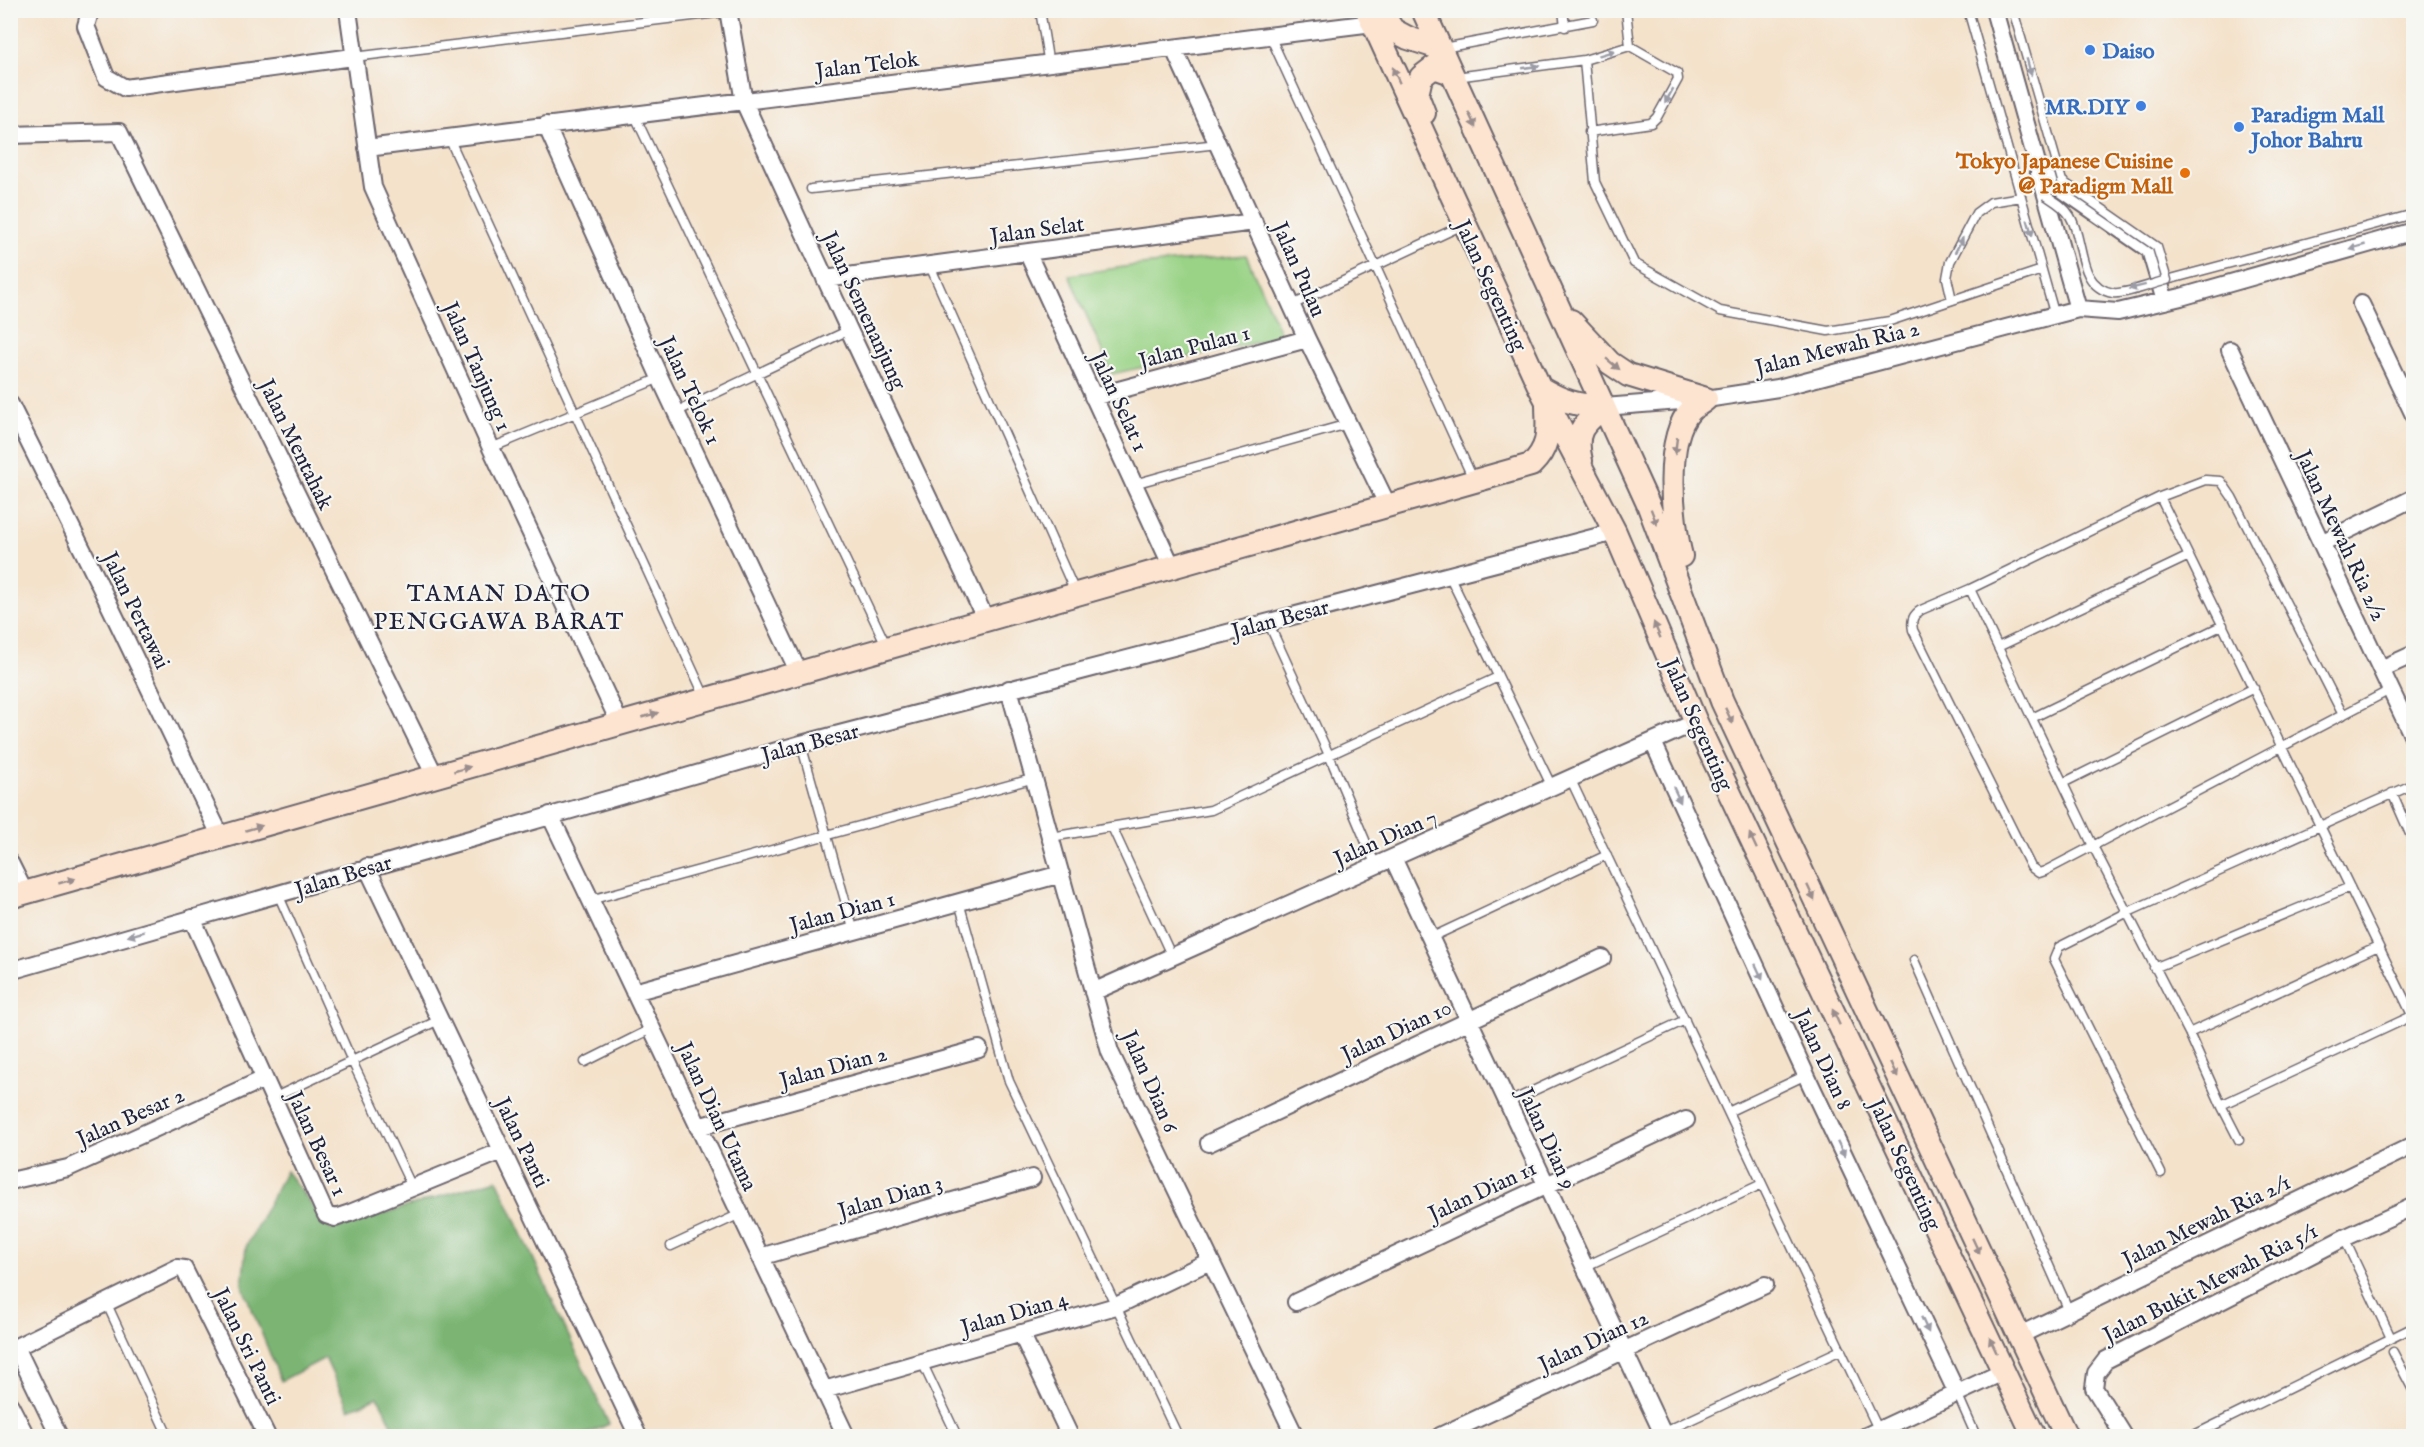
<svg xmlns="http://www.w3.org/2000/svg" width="2424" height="1447" viewBox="0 0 2424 1447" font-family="'IM FELL English',serif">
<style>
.green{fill:#9ad386;stroke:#5e7a60;stroke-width:1.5}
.forest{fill:#7bb573;stroke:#4e6c57;stroke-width:1.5}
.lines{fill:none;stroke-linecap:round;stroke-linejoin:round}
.lane-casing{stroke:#6c656d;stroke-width:11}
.street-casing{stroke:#6c656d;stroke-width:20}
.secondary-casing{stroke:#6c656d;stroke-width:26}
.lane{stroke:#fff;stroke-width:8}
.street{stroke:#fff;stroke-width:16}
.secondary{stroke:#fde4d0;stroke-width:22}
.lane-bridge-casing{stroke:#6c656d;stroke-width:11;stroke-linecap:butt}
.lane-bridge{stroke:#fff;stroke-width:8}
.oneway{fill:#9c9ca7}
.oneway2{fill:#9a8d8d}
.shop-dot{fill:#3f7fe0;stroke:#f6f6f2;stroke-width:2}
.food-dot{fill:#e8710a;stroke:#f6f6f2;stroke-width:2}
.labels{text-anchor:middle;stroke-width:4.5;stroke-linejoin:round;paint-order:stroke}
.shop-label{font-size:22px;font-weight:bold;fill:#366cbe;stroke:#f6f6f2;text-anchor:start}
.street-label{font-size:22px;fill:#22223b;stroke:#f6f6f2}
.food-label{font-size:22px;font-weight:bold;fill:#c56008;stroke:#f6f6f2;text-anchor:end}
.neighbourhood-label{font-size:24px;letter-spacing:1.5px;fill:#22223b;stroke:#f6f6f2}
</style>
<rect width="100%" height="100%" fill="#f6f6f2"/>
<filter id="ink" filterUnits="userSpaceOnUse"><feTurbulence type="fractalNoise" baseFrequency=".0167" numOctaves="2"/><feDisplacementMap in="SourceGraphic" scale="12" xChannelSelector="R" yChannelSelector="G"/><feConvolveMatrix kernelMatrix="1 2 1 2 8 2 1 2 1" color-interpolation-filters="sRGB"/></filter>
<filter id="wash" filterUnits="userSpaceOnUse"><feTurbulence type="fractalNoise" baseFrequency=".008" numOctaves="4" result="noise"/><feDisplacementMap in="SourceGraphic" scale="24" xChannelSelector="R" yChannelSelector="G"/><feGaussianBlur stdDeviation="1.35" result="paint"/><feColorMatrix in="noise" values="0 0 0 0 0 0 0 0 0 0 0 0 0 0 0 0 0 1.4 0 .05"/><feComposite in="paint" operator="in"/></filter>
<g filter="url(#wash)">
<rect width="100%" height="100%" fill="#f4e2cb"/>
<path class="green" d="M1246,255L1282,337L1112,374L1069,275L1131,266Z"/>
<path class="forest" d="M286,1171L331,1230L497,1179L609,1424L582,1436H398L378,1397L349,1409L325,1358L281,1381L242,1285L246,1247Z"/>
</g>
<g filter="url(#ink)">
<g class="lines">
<g class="lane-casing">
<path id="lane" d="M1040,10L1049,65
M1563,10L1565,27
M1626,10L1630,46
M1968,10L2055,316
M1270,36L1474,481
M1443,48L1593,20
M354,57L742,10
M1584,60L1595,182L1634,263L1720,311L1828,331L1890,321L2042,270
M1456,77L1584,60L1630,46L1677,73L1678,79L1657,117L1651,123L1589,132
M634,114L887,647
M449,138L705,697
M811,189L1218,144
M930,266L1076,594
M2167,280L2414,214
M1952,300L1947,278L1950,262L1976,213L1991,202L2021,197
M1292,305L1463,225
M676,412L849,330
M491,448L660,378
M1134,484L1348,424
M2160,497L2414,1019
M1449,575L1552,787
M1970,589L2093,846L2189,1033L2221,1105L2239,1140
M1268,622L1329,755L1376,866
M1998,647L2189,556
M2343,715L2232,497L2221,481L2205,480L2160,497L1970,589L1921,610C1913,615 1911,620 1913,630L2031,867L2039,873L2045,871C2160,810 2275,750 2390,690
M2032,718L2223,625
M801,744L854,932
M1570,778L1879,1431
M2063,783L2254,688
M2392,793L2414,843
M1112,827L1172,957
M1051,837L1211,810L1498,677
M278,894L352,1061L412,1187
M590,900L1035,778
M959,902L1009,1081L1178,1436
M1430,938L1607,855
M1914,960L2069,1311
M2154,968L2350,887
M2189,1033L2378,946
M585,1062L651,1029
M273,1098L439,1020
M1507,1103L1685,1020
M2221,1105L2412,1016
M1728,1112L1806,1075
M2161,1173L2054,959L2059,947L2126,913L2414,784
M2344,1238L2391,1338
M671,1246L740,1214
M1584,1267L1762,1184
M106,1302L168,1436
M2393,1352L2414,1392
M922,1362L957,1436
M1957,1393L1976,1436
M1662,1433L1841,1350
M252,1436L265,1431
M2192,1436L2414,1327"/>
</g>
<g class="street-casing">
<path id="street" d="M94,10L90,12L86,26L106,77L125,88L353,57
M348,10L373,187L491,448L620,724
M728,10L744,102L849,330L986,620
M1994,10L2078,309
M1174,49L1307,339L1388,506
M546,125L660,378L799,673
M10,135L119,132L435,776
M367,148L1373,23
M2039,173L2150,250L2165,301
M1028,254L1172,567
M825,279L1254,222
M2361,304L2414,415
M2230,350L2414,739
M1093,397L1307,339
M10,404L93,571L221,837
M1604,407L1706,399L1778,388L2078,309L2118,312L2181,297L2414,231
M2321,543L2414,498
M2381,669L2414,654
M1009,689L1110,1052L1295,1436
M1653,742L1806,1075L1957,1393
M550,815L846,1436
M1393,858L1664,1436
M10,863L25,893
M367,867L638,1436
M192,918L326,1215L335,1218L350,1213L502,1151
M10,971L801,744L1615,532
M634,992L1061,874
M1093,992L1696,722
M698,1127L979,1049
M1209,1143L1602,958
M10,1181L68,1168L264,1079
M760,1257L1032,1178
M1296,1302L1686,1120
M1021,1333L1070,1436
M2018,1336L2414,1145
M16,1347L59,1436
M10,1350L177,1268L184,1269L267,1436
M824,1390L1116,1306L1210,1261
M10,1405L26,1436
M1440,1436L1765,1285
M1866,1436L2005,1371
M2124,1436L2094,1388L2096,1373L2106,1360L2344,1238L2414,1206"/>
</g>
<g class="secondary-casing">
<path id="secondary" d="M1367,10L1540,388L1615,532L1696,722L2034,1436
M1380,10L1393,30L1408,38L1439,48
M1423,10L1648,504L1722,701L2066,1436
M1424,113L1417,95L1421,77L1434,67L1451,73
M1571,321L1610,363L1628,375L1706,399
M1540,388C1564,402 1576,405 1604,407
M1581,461C1574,432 1582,425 1604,407
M1681,556C1672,521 1664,437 1691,410C1695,406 1702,403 1706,399
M10,897L1531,465C1552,445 1547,429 1547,402"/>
</g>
<use href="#lane" class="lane"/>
<use href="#street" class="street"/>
<use href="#secondary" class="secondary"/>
<g class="lane-bridge-casing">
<path id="lane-bridge" d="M2013,10L2062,181L2157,247L2167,280C2155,283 2124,295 2113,293C2076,286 2085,240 2070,216C2064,206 2054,201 2045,195"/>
</g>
<use href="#lane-bridge" class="lane-bridge"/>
</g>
<defs><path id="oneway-solid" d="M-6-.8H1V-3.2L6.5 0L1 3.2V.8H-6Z" transform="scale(1.5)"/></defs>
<g class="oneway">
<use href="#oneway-solid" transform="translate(1607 53) rotate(-17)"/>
<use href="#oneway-solid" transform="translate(1531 67) rotate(-8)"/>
<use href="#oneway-solid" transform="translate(2029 67) rotate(75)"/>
<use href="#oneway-solid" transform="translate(1669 96) rotate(119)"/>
<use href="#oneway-solid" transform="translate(2030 228) rotate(74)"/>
<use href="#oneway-solid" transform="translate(1959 245) rotate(-62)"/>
<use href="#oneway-solid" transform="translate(2357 247) rotate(164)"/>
<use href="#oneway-solid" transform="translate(2137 287) rotate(166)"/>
<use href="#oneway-solid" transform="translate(1677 795) rotate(65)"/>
<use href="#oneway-solid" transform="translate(136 934) rotate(164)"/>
<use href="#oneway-solid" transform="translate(1759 972) rotate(65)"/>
<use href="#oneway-solid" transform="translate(1841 1149) rotate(65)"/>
<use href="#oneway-solid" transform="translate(1925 1325) rotate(65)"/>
</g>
<g class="oneway2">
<use href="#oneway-solid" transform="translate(1396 75) rotate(-114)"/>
<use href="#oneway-solid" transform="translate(1472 120) rotate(65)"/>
<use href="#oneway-solid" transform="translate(1613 364) rotate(39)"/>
<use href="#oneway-solid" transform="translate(1676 446) rotate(97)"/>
<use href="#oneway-solid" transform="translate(1654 517) rotate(69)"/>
<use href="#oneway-solid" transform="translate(1657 630) rotate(-113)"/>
<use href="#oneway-solid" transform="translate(650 715) rotate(-16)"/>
<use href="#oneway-solid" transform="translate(1729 716) rotate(65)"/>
<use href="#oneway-solid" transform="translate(462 769) rotate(-16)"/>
<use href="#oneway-solid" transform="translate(254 828) rotate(-16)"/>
<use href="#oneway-solid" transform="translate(1753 841) rotate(-115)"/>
<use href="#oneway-solid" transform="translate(67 881) rotate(-16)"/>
<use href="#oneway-solid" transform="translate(1811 893) rotate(65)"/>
<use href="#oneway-solid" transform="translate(1836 1017) rotate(-115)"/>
<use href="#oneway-solid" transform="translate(1894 1070) rotate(65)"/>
<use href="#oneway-solid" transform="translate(1976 1246) rotate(65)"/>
<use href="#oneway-solid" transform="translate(1993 1345) rotate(-115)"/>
</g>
</g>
<g class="shop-dot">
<circle cx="2090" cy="50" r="6"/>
<circle cx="2141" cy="106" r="6"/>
<circle cx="2239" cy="127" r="6"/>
</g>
<circle class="food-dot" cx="2185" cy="173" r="6"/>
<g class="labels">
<g class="shop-label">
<text x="2102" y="58">Daiso</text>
<text x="2129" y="114" text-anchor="end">MR.DIY</text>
<text x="2251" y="122">Paradigm Mall<tspan x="2251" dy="25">Johor Bahru</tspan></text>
</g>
<g class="street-label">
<text transform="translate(867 64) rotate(-7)" y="8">Jalan Telok</text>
<text transform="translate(1037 229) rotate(-8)" y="8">Jalan Selat</text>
<text transform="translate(1300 269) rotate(66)" y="8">Jalan Pulau</text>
<text transform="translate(1492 285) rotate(65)" y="8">Jalan Segenting</text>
<text transform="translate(865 310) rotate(65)" y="8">Jalan Semenanjung</text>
<text transform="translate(1194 346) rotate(-15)" y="8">Jalan Pulau 1</text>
<text transform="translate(1837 347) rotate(-14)" y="8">Jalan Mewah Ria 2</text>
<text transform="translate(478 366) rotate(66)" y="8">Jalan Tanjung 1</text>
<text transform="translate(691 390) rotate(65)" y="8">Jalan Telok 1</text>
<text transform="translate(1120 401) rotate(65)" y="8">Jalan Selat 1</text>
<text transform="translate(297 444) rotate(64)" y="8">Jalan Mentahak</text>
<text transform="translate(2342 535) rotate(65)" y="8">Jalan Mewah Ria 2/2</text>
<text transform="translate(137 610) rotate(64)" y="8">Jalan Pertawai</text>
<text transform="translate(1280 618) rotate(-15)" y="8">Jalan Besar</text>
<text transform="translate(1699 724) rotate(66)" y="8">Jalan Segenting</text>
<text transform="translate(810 742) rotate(-15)" y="8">Jalan Besar</text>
<text transform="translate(1385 837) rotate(-24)" y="8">Jalan Dian 7</text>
<text transform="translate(343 875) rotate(-17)" y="8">Jalan Besar</text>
<text transform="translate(842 911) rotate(-15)" y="8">Jalan Dian 1</text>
<text transform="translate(1396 1030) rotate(-25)" y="8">Jalan Dian 10</text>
<text transform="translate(1824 1059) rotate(65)" y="8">Jalan Dian 8</text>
<text transform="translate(833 1066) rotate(-15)" y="8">Jalan Dian 2</text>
<text transform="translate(1151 1081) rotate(66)" y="8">Jalan Dian 6</text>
<text transform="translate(130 1116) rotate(-24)" y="8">Jalan Besar 2</text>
<text transform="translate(718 1116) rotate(65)" y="8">Jalan Dian Utama</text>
<text transform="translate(1548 1138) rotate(65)" y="8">Jalan Dian 9</text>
<text transform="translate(523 1142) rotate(64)" y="8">Jalan Panti</text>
<text transform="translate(318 1143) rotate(65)" y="8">Jalan Besar 1</text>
<text transform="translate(1906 1164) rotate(65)" y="8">Jalan Segenting</text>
<text transform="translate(1482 1190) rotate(-25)" y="8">Jalan Dian 11</text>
<text transform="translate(890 1196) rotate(-16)" y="8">Jalan Dian 3</text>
<text transform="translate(2206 1220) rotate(-26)" y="8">Jalan Mewah Ria 2/1</text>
<text transform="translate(2210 1282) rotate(-27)" y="8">Jalan Bukit Mewah Ria 5/1</text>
<text transform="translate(1014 1312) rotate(-16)" y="8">Jalan Dian 4</text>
<text transform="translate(1593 1340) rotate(-25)" y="8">Jalan Dian 12</text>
<text transform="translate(248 1346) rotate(64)" y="8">Jalan Sri Panti</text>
</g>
<g class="food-label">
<text x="2173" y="168">Tokyo Japanese Cuisine<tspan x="2173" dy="25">@ Paradigm Mall</tspan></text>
</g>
<g class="neighbourhood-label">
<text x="499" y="601">TAMAN DATO<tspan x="499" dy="28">PENGGAWA BARAT</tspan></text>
</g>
</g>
<rect width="2424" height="1447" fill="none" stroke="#f6f6f2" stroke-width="36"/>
</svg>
